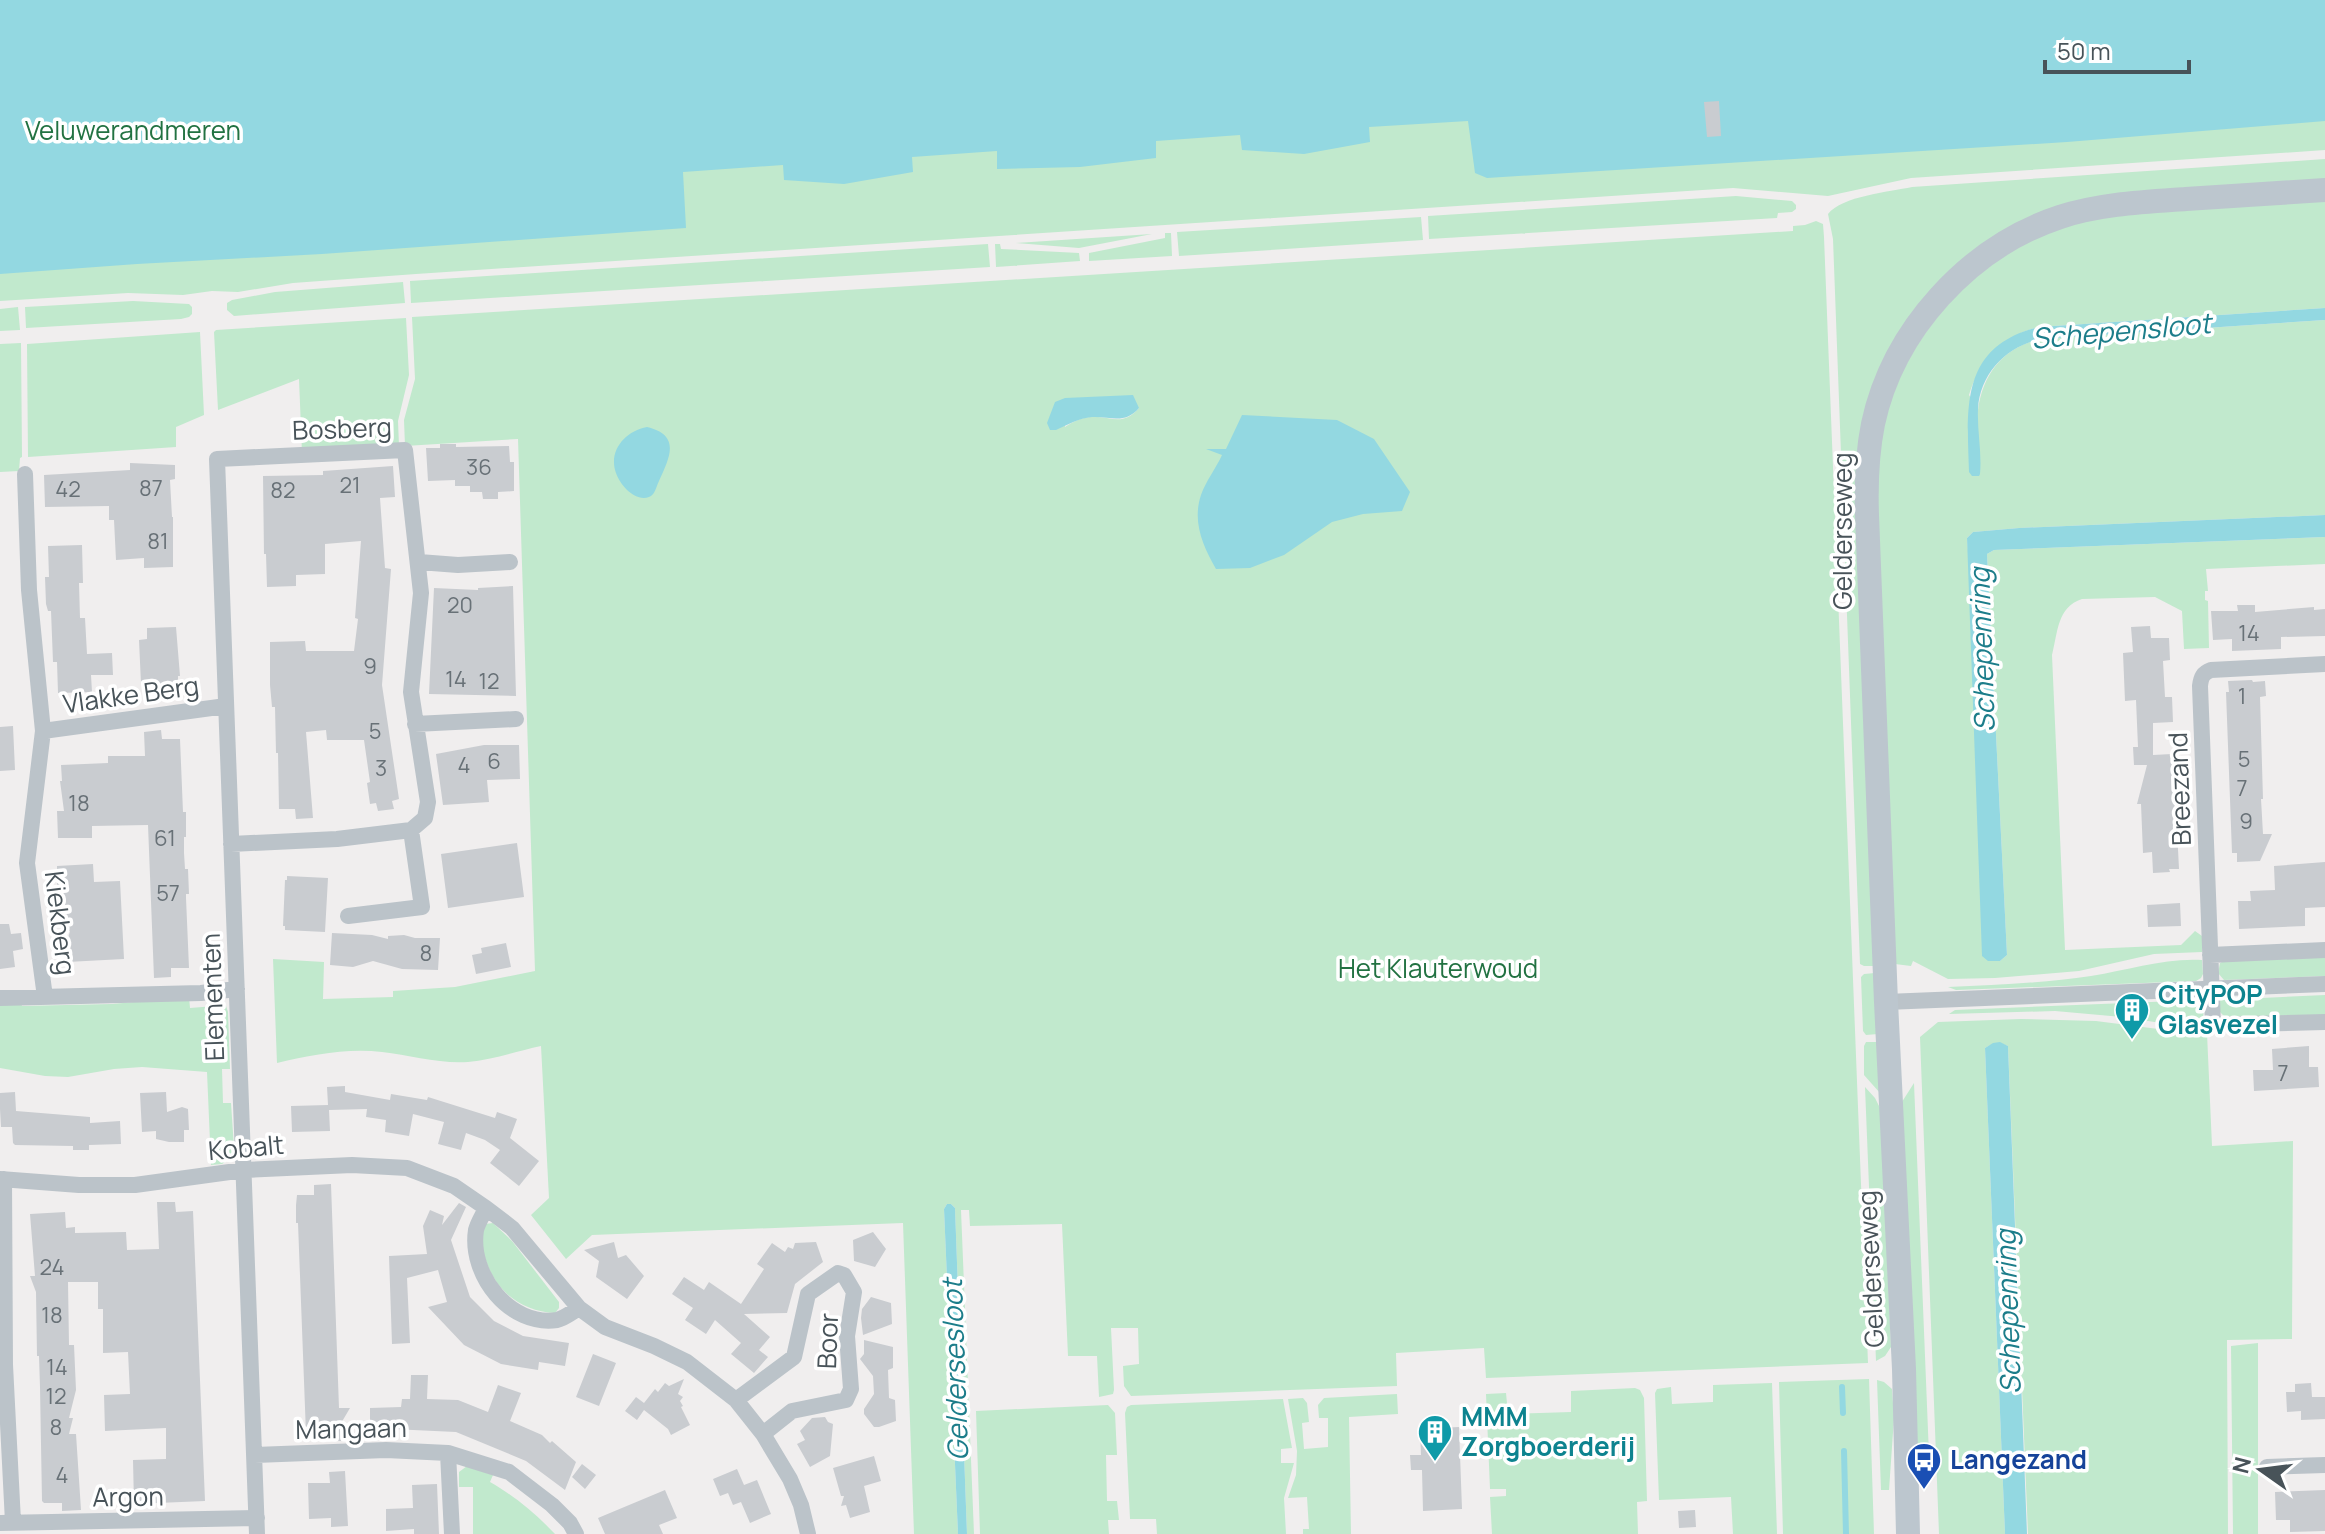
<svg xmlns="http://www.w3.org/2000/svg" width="2325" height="1534" viewBox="0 0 2325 1534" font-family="Manrope,sans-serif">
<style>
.green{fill:#c1e9cd;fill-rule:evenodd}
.water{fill:#93d8e1}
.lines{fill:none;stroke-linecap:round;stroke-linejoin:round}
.stream{stroke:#93d8e1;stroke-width:6}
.building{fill:#c9ccd0}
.street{stroke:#bbc3c9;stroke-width:16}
.secondary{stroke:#bcc6ce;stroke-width:24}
.labels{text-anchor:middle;stroke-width:7;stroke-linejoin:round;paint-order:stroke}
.number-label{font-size:22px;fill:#687177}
.park-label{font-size:26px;fill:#227242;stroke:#fff}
.street-label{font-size:26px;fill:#485359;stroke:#fff}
.culture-label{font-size:26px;font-weight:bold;fill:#0d838f;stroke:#fff;text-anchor:start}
.transit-label{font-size:26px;font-weight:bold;fill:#164399;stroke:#fff;text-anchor:start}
.water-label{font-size:28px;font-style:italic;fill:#1c7d8a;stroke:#fff}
</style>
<rect width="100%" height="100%" fill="#f0eeee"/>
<path class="green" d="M0,0H2325V150L1911,178L1828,196L1733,188L416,274L293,283L238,292L212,291L183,295L128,293L0,301Z
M2325,159V180L2010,228L1873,389L1875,966H1864L1860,964L1833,239L1828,214C1842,196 1889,192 1912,187Z
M1736,196L1792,201L1796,205V209L1792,212L1778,213L1777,218L1429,239L1428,216Z
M2325,199V308L2039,327C2002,336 1980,360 1969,395L1978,410C1983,373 2004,347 2041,339L2325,320V515L2019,528L1973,532L1967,538L2000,961L2007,955L1987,554L1994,550L2325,537V564L2206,569L2208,591H2205V600L2208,601L2209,648L2184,649L2182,611L2155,597L2082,599C2057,607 2058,632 2052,655L2065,950L2181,945L2195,931L2202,936V952L2154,954L2079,971L1995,978L1948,979L1913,961L1911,966L1895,964L1876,508C1877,486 1875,462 1879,441C1901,334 1982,246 2089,219C2120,211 2153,211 2185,209C2232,206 2278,203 2325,199Z
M1421,217L1423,240L1179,256L1177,232Z
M1816,221L1823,224L1824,237L1868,1363L1486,1378L1484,1348L1396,1353L1397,1386L1131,1396L1124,1386L1123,1366L1139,1364L1138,1328H1111L1114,1390L1113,1394L1099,1397L1097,1356H1068L1062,1224L970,1226L969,1210H961L974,1534H967L955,1208L951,1204H947L944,1209L958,1534H914L903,1223L592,1235L566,1259L531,1215L549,1198L541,1046C517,1051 492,1060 468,1062C439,1064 410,1055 382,1052C346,1048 312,1055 277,1063L273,959L324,962L323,999L393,997V991L455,987L535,971L518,439L405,446L404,420L415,379L412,317L1793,231V226L1805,225ZM1065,398L1139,408C1122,428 1110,415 1090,417C1081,418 1072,422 1065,427Z
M1165,233H1171L1172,256L1089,261V253L1165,238Z
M1152,234L1079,248L1016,243Z
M988,244L990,267L411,303L410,281Z
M995,244H1000L1001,249L1079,253L1080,261L996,267Z
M403,282L405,303L234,316L227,310V303L232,300L275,292Z
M133,301L189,304L192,307V314L189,317L181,319L26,328L25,307Z
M18,307L20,330L0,331V309Z
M406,318L409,375L398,421L399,446L302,453L299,379L218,410L214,332L216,330Z
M200,332L204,415L176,427V447L28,457L27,344Z
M21,343L22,457L20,458L19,471L0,472V344Z
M2325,957V976L2224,980L2218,973L2220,963L2224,961Z
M2202,960L2203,974L2201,978L2196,981L1956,990L1948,987C1996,985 2044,983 2091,976C2129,970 2164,958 2202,960Z
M1875,973L1878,1034L1866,1035L1863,1031L1861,977L1864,974Z
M2325,995V1015L2225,1017L2220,1012L2219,1000Z
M189,997L190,1008L215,1006L216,998L226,1006L228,1012L230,1069H222L223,1103H231L234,1148L231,1158L222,1164L211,1165L207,1072L142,1067L114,1069L68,1077L45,1076L0,1068V1004L21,1003L22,1006L112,1004Z
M2201,1000L2204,1003L2203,1022L2161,1023L2122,1017L2055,1011L1949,1014L1955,1010Z
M2021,1019L2096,1021L2166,1030L2204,1029L2207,1033L2212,1146L2293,1141L2292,1339L2227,1340L2228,1534H2028L2008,1046C1998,1042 1994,1042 1985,1048L2005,1534H1939L1920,1037L1938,1022Z
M1866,1042H1878L1880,1093L1864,1075V1046Z
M1914,1083L1930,1480H1915L1900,1105Z
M1865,1087L1875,1098L1881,1110L1891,1347L1885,1356L1876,1361Z
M493,1223L512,1241L559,1302V1308L555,1313C519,1311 493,1289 484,1254C483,1250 481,1246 481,1242C481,1237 484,1229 485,1224Z
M2258,1343V1534H2233L2231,1346Z
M1869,1379L1874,1534H1783L1779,1382Z
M1877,1380L1884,1382L1892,1389L1894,1418L1889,1490H1881Z
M1772,1383L1777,1534H1733L1731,1497L1659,1500L1655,1393L1657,1389L1671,1387L1672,1404L1713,1402V1385Z
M1635,1388L1640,1390L1644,1398L1647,1501L1637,1502L1638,1534H1492L1490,1497L1506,1496V1489H1490L1486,1394L1506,1393L1508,1414L1571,1412V1391Z
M1397,1394L1398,1414L1349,1417L1351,1534H1303V1529H1309L1307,1497L1288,1498L1296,1475L1297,1451L1288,1399L1303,1398L1307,1403L1309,1422L1302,1423L1304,1449L1328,1447V1418H1319L1318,1405L1324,1398Z
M1283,1399L1292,1448L1281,1449V1463H1294L1284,1498L1286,1534H1157L1156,1519H1130L1125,1413L1127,1407L1131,1405Z
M1108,1405L1115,1413L1117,1455H1106L1107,1501H1117L1119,1520H1108L1109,1534H980L976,1411Z
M467,1466L493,1475L490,1482C516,1497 535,1513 555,1534H473V1487H459V1472Z"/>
<path class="water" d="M0,0H2325V121L2067,142L1487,178L1475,173L1468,121L1369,127L1370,142L1304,154L1242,150L1240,135L1156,141V158L1080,167L997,169V151L912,157L913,172L844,184L784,180L783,165L683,172L686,228L322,254L137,264L0,274Z
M2325,308V320L2041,339C2007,346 1980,373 1978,409C1977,431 1982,452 1980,474L1979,476H1972L1969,472C1967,407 1960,346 2039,327Z
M1133,395L1139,408C1124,425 1111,416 1092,417C1079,418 1067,425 1056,430H1050L1047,423L1055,402L1065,398Z
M1242,415L1337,420L1374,439L1410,492L1402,511L1363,514L1332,522L1284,555L1250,568L1216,569C1203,546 1192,522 1201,495C1206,481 1216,468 1222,455L1206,449H1226Z
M647,427C681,435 670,457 659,481C656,487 655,495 649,497C635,502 620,485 616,473C608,451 625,431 647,427Z
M2325,515V537L1994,550L1987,554L2007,955L2000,961H1988L1982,956L1967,538L1973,532L2019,528Z
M2000,1042L2008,1046L2027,1534H2005L1985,1048L1993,1043Z
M947,1204H951L955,1208L967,1534H958L944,1209Z"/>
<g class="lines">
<path class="stream" d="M1842,1387L1843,1413
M1844,1451L1846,1534"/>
</g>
<path class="building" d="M1719,101L1721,136L1707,137L1704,102Z
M440,444H456V447L509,446L510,462H514V491L498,492V499H483L482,492H470V486H455V480L428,481L426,448H440Z
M130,463L175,465V479L170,480L172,517H173V567L144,568V558L116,560L114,520H109V506L45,507L44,475L130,470Z
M393,466L395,497L380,498L385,568L391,569L382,685L399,799L392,801L394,809L378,811L376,803L370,804L367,783L370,782L364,740H327L326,730L306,732L313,818L296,819L295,809H279L278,753H276L275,707H272L270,685V642L305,641L306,651H354L358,619L355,618L361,541L325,544V574L296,575V586L267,587L266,554H264L263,476L323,475V471Z
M82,545L83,583H79L80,618H85L87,654L112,653L113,675H91L92,692L58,693L57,662H53L51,611H48L46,604L45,577H49L48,546Z
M513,586L516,696L429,694L434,588L478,590V588Z
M2237,605H2255V612L2314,607V610L2325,609V636L2281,637V649L2232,651V639L2213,640L2211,611H2238Z
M2150,626L2151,638H2169L2170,660L2163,661L2165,697H2172L2173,722L2153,723V755L2172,754L2174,770L2179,869H2169L2170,872L2153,873L2152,852L2143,853L2141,804H2137L2147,765H2134L2133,747H2138L2136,700L2125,701L2123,653L2133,652L2131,627Z
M176,627L180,676H178V692L149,693V684H141L139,640L147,639V628Z
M2252,680L2253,682L2265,681L2266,696L2260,697L2263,799H2261L2263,834H2272L2260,861L2237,862V853H2232L2226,692H2229L2228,681Z
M13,726L15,770L0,771V727Z
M161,730L162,739H180L183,812H186V837H184V853L185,869H188L189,894H186V898L189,968H171V977L154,978L148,825L92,826V838H58L57,811H64L60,781H62L61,765L108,763V756H145L144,732Z
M484,745H519L520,779L487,780L489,802L443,805L436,754Z
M517,843L524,897L448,908L441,854Z
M2325,862V907L2305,908V926L2239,929L2238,901H2251L2250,891L2275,890L2274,866Z
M93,864L94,882L120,881L124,959L67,962L66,946L70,931H62L60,919L65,900H57V866Z
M287,876L328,878L325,932L285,930V926H283L285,880H287Z
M2180,903L2181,926L2148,927L2147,905Z
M0,924H9L11,934L21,933L23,949L13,951L15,967L0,969Z
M332,933L372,935L388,939V936L404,935L415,938H440L438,970L402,969L373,961L353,967L330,965Z
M506,943L511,967L476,974L472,955L482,953L481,948Z
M2309,1046V1067H2318L2319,1087L2254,1091L2253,1070H2273L2272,1049Z
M345,1086V1092L390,1100L391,1094L427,1100L428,1097L495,1118L497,1112L517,1119L510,1138L539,1161L519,1186L490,1163L500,1150L485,1140L466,1133L461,1150L438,1144L444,1122L413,1114L409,1136L385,1132L386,1120L366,1117L367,1109L329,1110L330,1131L292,1132L291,1106L328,1105L327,1087Z
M15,1092L16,1111L90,1117V1123L120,1121L121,1144L89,1145V1150H73V1146L15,1145L13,1143L12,1127H1L0,1109V1093Z
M166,1092L167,1112L182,1107L188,1109L189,1130H184V1142H169L156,1139V1131L142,1132L140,1093Z
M331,1184L339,1408H350L340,1425L341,1441H322V1433L306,1434L298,1223H296V1205L297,1195H314V1185Z
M157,1202H175L176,1212L193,1211L205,1501L134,1504L133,1460L166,1459V1428L105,1431L104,1395L130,1394L128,1352L103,1353V1309H98V1282H68L69,1345H74L76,1390L69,1418H73L69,1434H76L81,1510L62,1511V1503H44L42,1501L40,1387L39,1356H37L36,1292L30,1276H35L30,1214L65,1212L66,1228L75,1227V1233L126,1232L127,1250L159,1249Z
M459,1203L466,1207L451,1240L470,1297L494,1321L523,1336L569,1343L565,1366L539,1362L538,1370L501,1364L464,1345L428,1307L447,1302L438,1270L407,1278L410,1343L392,1344L389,1256L427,1254L423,1226L430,1210L444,1216L442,1225Z
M873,1232L886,1249L875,1267L854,1261L853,1240Z
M614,1242L618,1258L626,1255L644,1276L627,1299L596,1277L599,1261L584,1250Z
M816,1242L823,1262L795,1284L787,1313L744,1314L770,1337L759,1350L768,1357L754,1373L731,1354L741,1343L715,1320L706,1334L685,1320L693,1308L672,1294L684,1277L704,1290L709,1282L741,1304L764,1269L757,1264L772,1243L785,1252L788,1247L793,1249L795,1243Z
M871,1297L891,1303L892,1324L863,1335L861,1318L862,1309Z
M864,1340L893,1347V1368L888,1370L889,1398L895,1400L896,1421L879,1427H874L864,1414V1409L874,1394L873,1376L860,1359L864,1354Z
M593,1354L616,1363L599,1406L576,1397Z
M411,1375H428L427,1399L458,1400L488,1412L498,1385L521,1393L510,1421L542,1435L550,1443L552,1441L576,1462L565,1490L526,1461L456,1432L370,1428V1408L401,1407L402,1399H410Z
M684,1379L678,1394L683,1397L680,1401L683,1406L681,1407L690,1425L671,1435L668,1429L644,1410L637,1420L625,1411L636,1397L644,1403L655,1389L658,1392L665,1383L669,1386Z
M2311,1383L2312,1397H2325V1419L2301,1420V1411L2287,1412L2286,1392H2295V1384Z
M825,1417L828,1422L833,1424L830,1456L810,1467L797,1444L805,1440L800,1431L812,1418Z
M1459,1427L1462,1509L1423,1511L1422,1470H1411L1410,1455H1421L1420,1429Z
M874,1456L881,1481L864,1486L870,1512L850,1518L846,1505L841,1506L844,1496H841L833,1468Z
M582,1464L596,1475L585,1489L572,1477Z
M737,1469L744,1485L757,1480L771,1514L750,1523L741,1502L733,1505L728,1493L720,1496L713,1479Z
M345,1471L348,1526L331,1527V1518L309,1519L308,1483H330L329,1472Z
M437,1484L439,1534H414V1529L386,1531V1509L413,1508L412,1485Z
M665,1490L677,1518L659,1525L663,1534H605L598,1518Z
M2325,1490V1531L2290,1532V1520H2276L2275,1492Z
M1695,1510L1696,1527L1679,1528L1678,1511Z"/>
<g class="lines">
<path class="street" d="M25,474L29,590L43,731L27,863L45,997
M419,562L458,565L510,562
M2325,664L2211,670C2203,673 2201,677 2200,686L2213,1025L2325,1022
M415,724L516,719
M43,731L226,706
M231,844L337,839L411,830L425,818L428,802L411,692L421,593L405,450L217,459L257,1534
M348,916L422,907L411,830
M2210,955L2325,950
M0,998L201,993L237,989
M1886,1002L2325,984
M0,1179L79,1185H135L244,1170L352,1165L407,1168L454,1186L486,1208L512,1228L579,1308L605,1327L654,1346L687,1362L736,1400L763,1434L790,1479L801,1505L808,1534
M4,1179L5,1365L13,1522
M486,1208C483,1215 478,1222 476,1230C469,1275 510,1327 557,1320C565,1318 572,1312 579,1308
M736,1400L794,1357L808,1294L838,1273L844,1275L854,1292L847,1336L851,1389L846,1400L792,1411L763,1434
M448,1453L452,1534
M255,1455L386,1450L448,1453L509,1472L552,1505L570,1523L576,1534
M2267,1467L2325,1465
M0,1523L257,1518"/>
<path class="secondary" d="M1908,1534L1904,1369L1886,1002L1867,515C1866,485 1867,454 1873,424C1893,330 1969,247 2060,217C2100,204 2144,202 2186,199C2232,196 2279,193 2325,190"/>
</g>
<defs>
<g id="building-pin" transform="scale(1.8)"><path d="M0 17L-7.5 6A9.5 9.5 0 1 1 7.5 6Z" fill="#0f9aa8" stroke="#fff"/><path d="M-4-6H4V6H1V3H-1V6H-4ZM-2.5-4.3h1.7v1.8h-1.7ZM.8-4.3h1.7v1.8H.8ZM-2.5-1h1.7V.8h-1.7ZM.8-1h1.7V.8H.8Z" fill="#fff"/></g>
<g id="bus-pin" transform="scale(1.8)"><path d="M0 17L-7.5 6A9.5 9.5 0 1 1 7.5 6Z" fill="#1a4fb4" stroke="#fff"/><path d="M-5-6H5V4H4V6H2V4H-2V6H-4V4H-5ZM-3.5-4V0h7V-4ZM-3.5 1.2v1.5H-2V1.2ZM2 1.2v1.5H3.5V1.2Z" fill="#fff"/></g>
</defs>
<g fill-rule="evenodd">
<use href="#building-pin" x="2132" y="1010"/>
<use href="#building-pin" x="1435" y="1432"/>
<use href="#bus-pin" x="1924" y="1460"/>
</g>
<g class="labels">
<g class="number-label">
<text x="479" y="475">36</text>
<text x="350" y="493">21</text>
<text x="151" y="496">87</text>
<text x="68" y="497">42</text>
<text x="283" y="498">82</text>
<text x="158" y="549">81</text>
<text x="460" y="613">20</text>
<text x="2249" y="641">14</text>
<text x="370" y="674">9</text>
<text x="456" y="687">14</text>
<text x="489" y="689">12</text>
<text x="2242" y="704">1</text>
<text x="375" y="739">5</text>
<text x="2244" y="767">5</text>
<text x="494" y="769">6</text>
<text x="464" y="773">4</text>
<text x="381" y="776">3</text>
<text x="2242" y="796">7</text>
<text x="79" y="811">18</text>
<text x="2246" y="829">9</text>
<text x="165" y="846">61</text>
<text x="168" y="901">57</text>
<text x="426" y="961">8</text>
<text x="2283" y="1081">7</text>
<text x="52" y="1275">24</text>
<text x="52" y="1323">18</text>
<text x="57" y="1375">14</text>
<text x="56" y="1404">12</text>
<text x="56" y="1435">8</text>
<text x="62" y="1483">4</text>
</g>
<g class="park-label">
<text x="133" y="140">Veluwerandmeren</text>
<text x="1438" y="978">Het Klauterwoud</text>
</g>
<g class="street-label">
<text transform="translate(342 429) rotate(-2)" y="9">Bosberg</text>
<text transform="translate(1843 531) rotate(-90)" y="9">Gelderseweg</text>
<text transform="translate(131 695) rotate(-8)" y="9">Vlakke Berg</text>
<text transform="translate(2180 789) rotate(-92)" y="9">Breezand</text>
<text transform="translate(60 923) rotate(83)" y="9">Kiekberg</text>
<text transform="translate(213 997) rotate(-92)" y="9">Elementen</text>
<text transform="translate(246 1148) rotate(-5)" y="9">Kobalt</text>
<text transform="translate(1871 1269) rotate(-93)" y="9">Gelderseweg</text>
<text transform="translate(828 1341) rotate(-88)" y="9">Boor</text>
<text transform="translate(351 1429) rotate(-1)" y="9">Mangaan</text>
<text transform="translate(128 1497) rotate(-1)" y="9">Argon</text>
</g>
<g class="culture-label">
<text x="2158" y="1004">CityPOP<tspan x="2158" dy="30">Glasvezel</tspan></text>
<text x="1461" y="1426">MMM<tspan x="1461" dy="30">Zorgboerderij</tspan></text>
</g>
<g class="transit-label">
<text x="1950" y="1469">Langezand</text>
</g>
<g class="water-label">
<text transform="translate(2121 331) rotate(-5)" y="10">Schepensloot</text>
<text transform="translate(1982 650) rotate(-92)" y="10">Schepenring</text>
<text transform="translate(2008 1312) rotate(-92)" y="10">Schepenring</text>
<text transform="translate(955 1370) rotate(-92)" y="10">Geldersesloot</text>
</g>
</g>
<g transform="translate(2261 1470) rotate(284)" stroke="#ffffff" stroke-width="6" paint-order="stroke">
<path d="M0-6L14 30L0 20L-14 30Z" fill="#485359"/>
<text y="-12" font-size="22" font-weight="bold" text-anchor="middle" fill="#485359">N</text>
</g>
<path d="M2045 60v12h144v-12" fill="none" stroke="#485359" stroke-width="4"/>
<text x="2057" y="60" font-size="24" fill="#485359" stroke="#ffffff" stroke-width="6" paint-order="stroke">50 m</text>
</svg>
